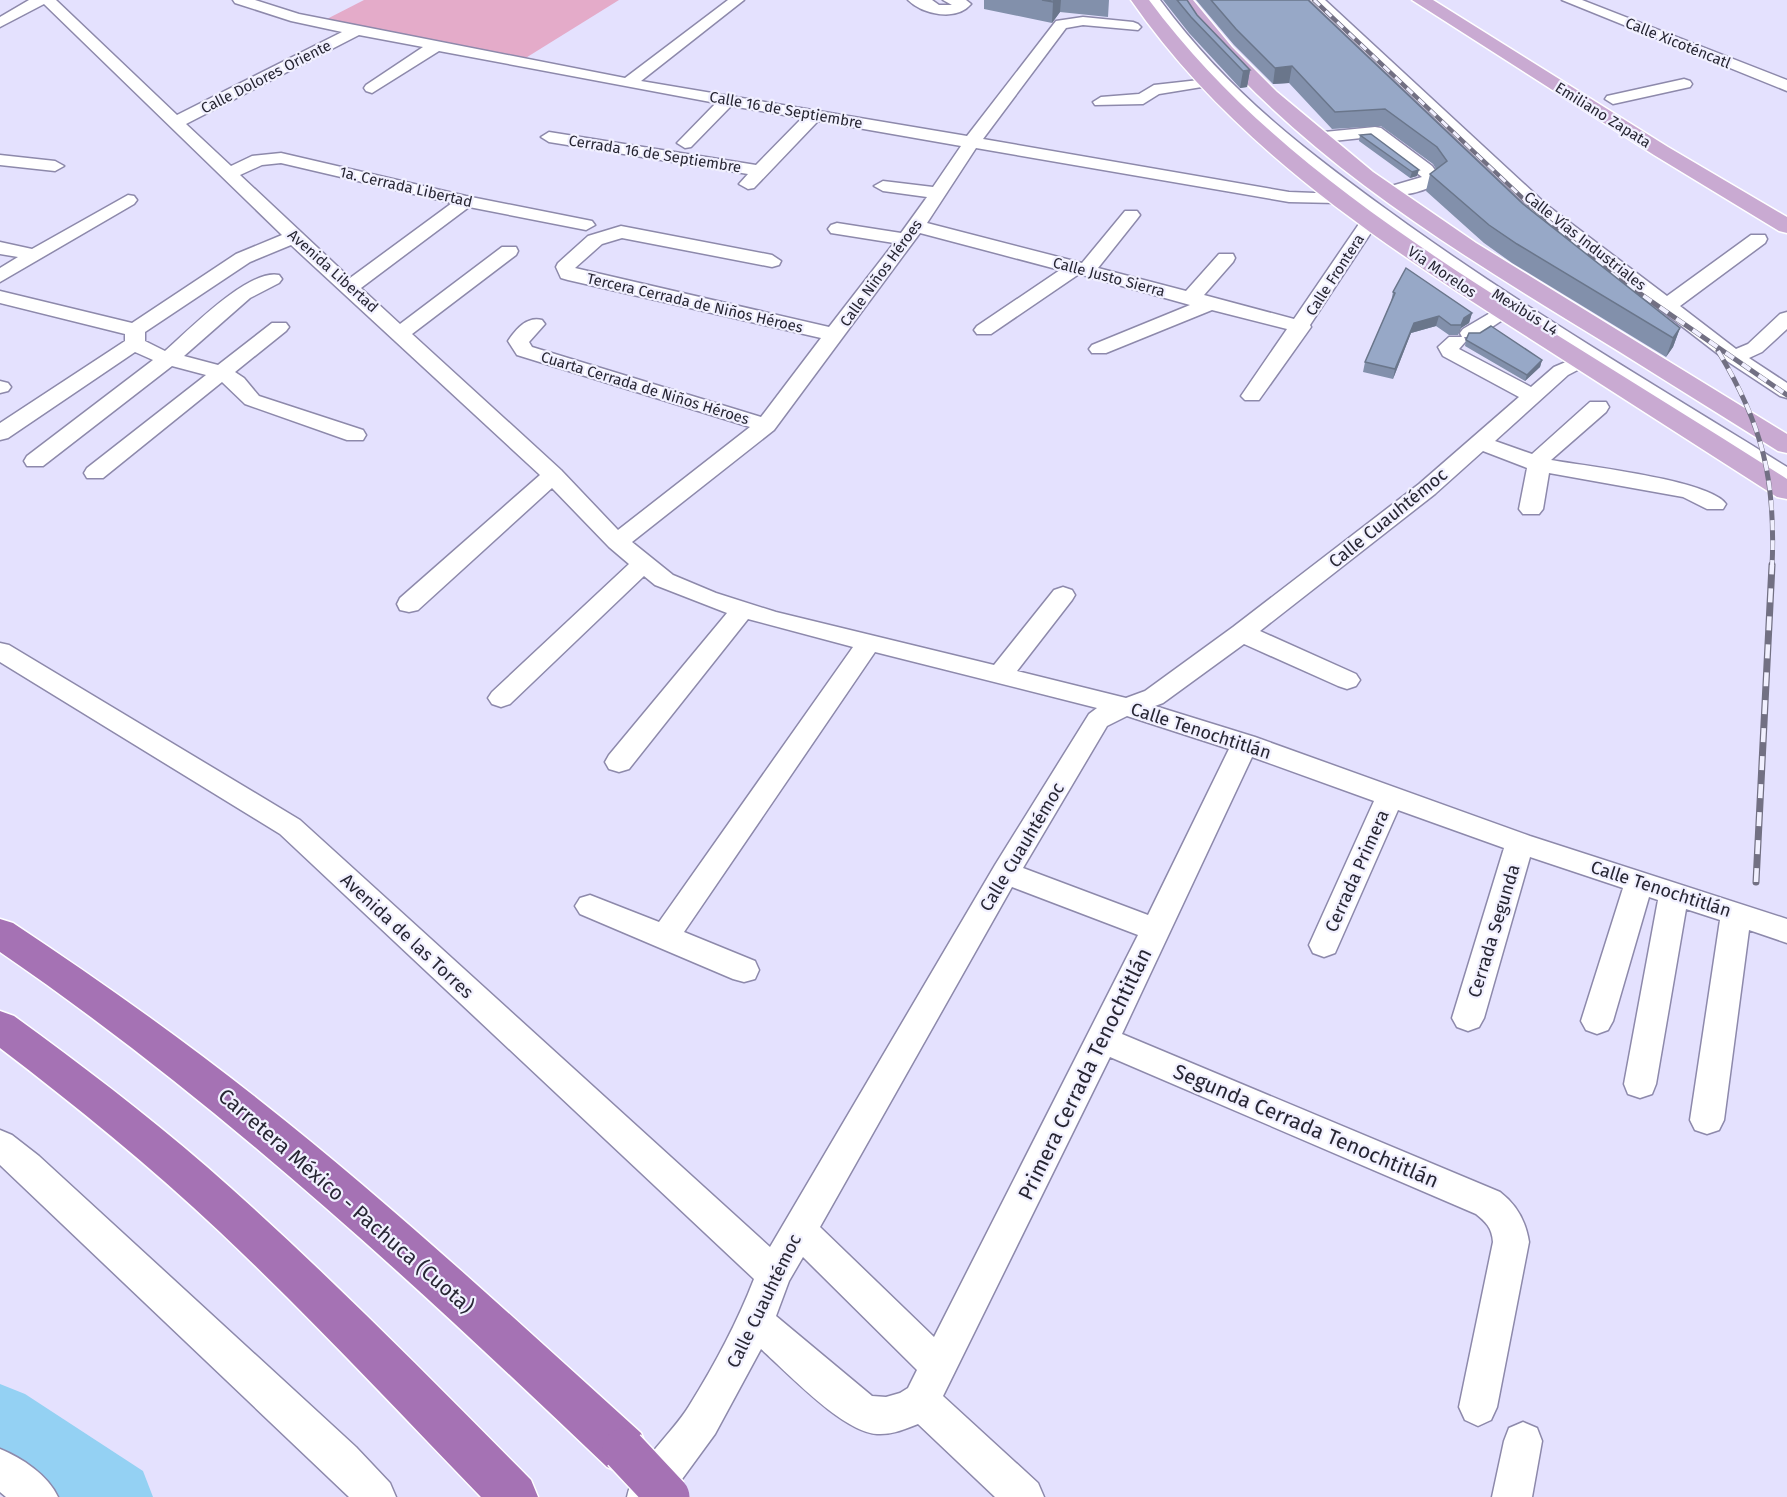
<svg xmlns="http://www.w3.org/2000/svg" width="1787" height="1497" viewBox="0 0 1787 1497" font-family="'Fira Sans',sans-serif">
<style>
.green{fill:#e4abc9}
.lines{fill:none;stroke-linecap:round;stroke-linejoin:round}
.river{fill:#94d1f3;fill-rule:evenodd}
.minor-casing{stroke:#8d89ab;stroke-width:3}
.major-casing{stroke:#fff;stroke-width:3}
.highway-casing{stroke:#fff;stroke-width:3}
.minor{fill:#fff;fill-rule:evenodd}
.major{fill:#c9aad2;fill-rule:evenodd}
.highway{fill:#a572b4;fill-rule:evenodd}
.rail-far2-casing{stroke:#727083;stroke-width:4.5}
.rail-far1-casing{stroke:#727083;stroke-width:5}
.rail-casing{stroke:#727083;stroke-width:7}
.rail-far2{stroke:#f1f0ff;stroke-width:3;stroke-dasharray:8;stroke-linecap:butt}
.rail-far1{stroke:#f1f0ff;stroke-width:4;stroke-dasharray:10;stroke-linecap:butt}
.rail{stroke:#f1f0ff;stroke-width:4.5;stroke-dasharray:14;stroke-linecap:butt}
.highway-bridge-casing{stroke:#fff;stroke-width:46;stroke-linecap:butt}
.highway-bridge{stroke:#a572b4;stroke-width:43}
.wall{fill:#8290ab}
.shaded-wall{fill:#6a768b}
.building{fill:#97a8c7;stroke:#6a768b;stroke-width:1.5}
.labels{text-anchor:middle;stroke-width:4.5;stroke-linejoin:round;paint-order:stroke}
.far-street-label{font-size:15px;fill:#272633;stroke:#f1f0ff}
.street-label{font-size:18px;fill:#272633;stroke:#f1f0ff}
.near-street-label{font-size:21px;fill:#272633;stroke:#f1f0ff}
</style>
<rect width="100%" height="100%" fill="#e4e1fe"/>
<path class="green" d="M364,0H619L524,59L323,21Z"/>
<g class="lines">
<path class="river" d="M0,1384L25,1394L143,1471L153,1497H54L0,1459Z"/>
<g class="minor-casing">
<path id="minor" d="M29,0H56L177,115L342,32L291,21L235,3L233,0H255L299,14L625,78L728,0H744L641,81L967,136L1056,21L1083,17L1133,22L1138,24L1141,27L1138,30L1083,25L1066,28L983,139L1289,192L1341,194L1266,135L1214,85L1159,94L1143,104L1095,105L1093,102L1101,97L1139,94L1154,85L1208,79L1183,51L1146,0H1160C1231,96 1312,156 1408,225C1530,312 1660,388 1787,467V484L1779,482L1591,363L1568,375L1495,441L1532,454L1590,402H1606L1609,407L1606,412L1551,460C1585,466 1710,480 1726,504L1723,509H1707L1683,497L1549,473L1543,509L1539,514H1523L1519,509L1527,468L1483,451L1435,494L1260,631L1356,674L1360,680L1356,686L1347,689L1338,686L1244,644L1163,703L1155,706L1255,737L1530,836L1787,919V943L1749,930L1724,1120L1719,1130L1707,1134L1695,1130L1690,1120L1720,920L1686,909L1656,1084L1652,1094L1640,1098L1628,1094L1624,1084L1658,900L1649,897L1613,1021L1608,1030L1597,1034L1586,1030L1581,1021L1623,888L1530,857L1484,1018L1479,1027L1468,1031L1457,1027L1452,1018L1504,848L1398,810L1335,953L1324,957L1313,953L1309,945L1374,801L1252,757L1122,1034L1500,1192C1517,1205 1526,1222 1529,1242L1497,1407L1491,1420L1478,1426L1465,1420L1459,1407L1493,1242C1492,1228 1486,1222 1476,1214L1110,1057L943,1396L1038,1483L1044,1497H995L918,1424C905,1429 892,1435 877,1434C842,1431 789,1374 761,1349L715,1434L669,1497H627C633,1466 672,1434 689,1406C714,1366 737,1323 754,1279L280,834L0,662V643L9,645L300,820L770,1247L995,865L1089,714L1097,708L875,652L684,932L755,961L759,970L755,979L744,982L733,979L580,914L575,906L580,898L590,895L659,922L853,647L748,619L629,769L619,772L609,769L605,762L609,755L727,613L655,585L644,576L510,704L501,707L492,704L488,698L492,692L629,564L609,547L552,488L418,610L409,612L400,610L397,604L400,598L540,475L291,245L250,262L145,332V341L165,351C188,331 249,268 279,275L282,279L279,283L250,298L184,356L218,365L272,323H286L289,327L286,331L235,372L244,378L259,396L363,430L366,435L363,440H347L245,404L222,382L103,478H87L84,473L87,468L206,375L172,366L43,466H27L24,461L27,456L153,360L135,352L8,438L0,440V423L125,341V334L0,303V291L132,323L236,254L282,235L44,4L0,27V17ZM359,35L423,47L366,85L364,88L366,91L372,93L439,51L716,103L677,143L685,148L691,147L731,106L802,118L756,165L549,132L541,137L549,142L748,174L739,184L748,189L754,188L818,121L961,146L933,187L883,181L874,186L883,191L927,197L901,233L837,223L831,225L828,229L831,233L894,243L829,327L575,268L602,244L622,238L772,267L779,265L781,261L772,255L621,226L588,236L558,263L556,267L561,278L568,280L821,338L761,417L532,347L529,342L545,324L542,320C527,316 516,329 508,341L517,355L750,427L618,530L561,470L412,334L516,255L518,251L516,247H502L400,324L361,288L469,207L586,230L595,225L592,221L466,196L281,153L252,156L231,166L186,124ZM976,148L1289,202L1337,203L1343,202L1345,196L1375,218H1363L1294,319L1204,295L1233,262L1235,258L1233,254H1219L1186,291L1098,268L1137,219L1140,215L1137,211H1125L1082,263L927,223ZM281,163L452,203L350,278L240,175L262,165ZM1376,219L1502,306L1463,329L1460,333L1462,337H1449L1438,347L1443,356L1519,397L1419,484L1233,627L1145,691L1126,698L1017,671L1072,600L1075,595L1072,590L1063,587L1054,590L994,665L776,612L716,593L673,575L632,542L774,430L920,233L1060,270L977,326L974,330L977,334H991L1079,274L1190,305L1092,345L1089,349L1092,353H1106L1212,310L1287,329L1241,396L1245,400H1259L1311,327L1310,325L1378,222ZM1513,313L1580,356L1554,367L1531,387L1459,349L1466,341L1464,337H1477ZM1127,716L1229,749L1148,915L1023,868L1107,726ZM1012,887L1138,935L934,1337L820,1227ZM803,1257L917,1370L908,1388L900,1393L886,1397L872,1396L776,1316L789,1281Z
M908,0H932L939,5H952L943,0H966L971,4C956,22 922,14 908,0Z
M1310,0H1325L1548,206L1667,296L1751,235H1765L1767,239L1765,243L1680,306L1736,349L1748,344L1780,314L1787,312V329L1762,352L1749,358L1787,383V398L1780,396L1727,361L1536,214Z
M1562,0H1582L1787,80V91Z
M1684,79L1690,81L1692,84L1690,87L1613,104L1605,99L1607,96Z
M1375,127L1381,128L1432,166L1441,178C1430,193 1404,194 1387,198L1381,197L1378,193L1381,189L1422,177L1371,137L1314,143L1306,138L1314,133Z
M0,155L55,161L64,166L55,171L0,165Z
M128,195L134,196L137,200L134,204L0,282V268L18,257L0,254V242L32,249Z
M0,381L8,383L11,387L8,391L0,393Z
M0,1130L12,1135L39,1156L356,1447L390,1483L396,1497H349L0,1165Z
M1523,1422L1537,1428L1542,1441L1532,1497H1492L1504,1441L1509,1428Z
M0,1449C22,1458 48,1475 58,1497H6L0,1492Z"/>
</g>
<g class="major-casing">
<path id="major" d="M1131,0H1149C1252,139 1397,234 1541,325C1623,376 1705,427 1787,479V499L1777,497C1694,444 1612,391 1529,338C1382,244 1232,146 1131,0Z
M1174,0H1193L1232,47L1277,92L1373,172L1476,243L1787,434V453L1778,451C1707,407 1637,362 1566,319C1449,247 1334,174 1239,76C1216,52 1193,27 1174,0Z
M1412,0H1433L1668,147L1787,217V233L1779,231L1654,155Z"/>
</g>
<g class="highway-casing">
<path id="highway" d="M0,919L13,923C97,979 180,1037 259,1100C392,1205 516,1320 641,1433L648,1450L641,1467L624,1474L607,1467C414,1283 220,1103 0,952Z
M0,1011L14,1016C80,1064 145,1113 207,1167C320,1266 425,1373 531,1480L538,1497H481C395,1408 310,1317 220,1232C150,1166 76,1106 0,1048Z"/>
</g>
<use href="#minor" class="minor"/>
<use href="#major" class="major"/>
<use href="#highway" class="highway"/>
<g class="rail-far2-casing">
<path id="rail-far2" d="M1314,0L1531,206L1582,249"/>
</g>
<g class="rail-far1-casing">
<path id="rail-far1" d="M1580,247L1616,277L1787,395
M1718,351C1763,425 1776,481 1772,567"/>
</g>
<g class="rail-casing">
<path id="rail" d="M1756,882L1772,565"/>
</g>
<use href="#rail-far2" class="rail-far2"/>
<use href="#rail-far1" class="rail-far1"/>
<use href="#rail" class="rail"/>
<g class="highway-bridge-casing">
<path id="highway-bridge" d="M624,1450L668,1497"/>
</g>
<use href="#highway-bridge" class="highway-bridge"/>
</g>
<path class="wall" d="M984,0H1109L1108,17L1060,12L1052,23L984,9Z
M1163,0H1187L1197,15L1250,70L1247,87L1240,88L1189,33Z
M1196,0H1308L1523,204L1680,328L1673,347L1666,357L1512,263L1484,243L1426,191L1430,174L1436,169L1433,164L1381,126L1332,129L1289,83L1273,84L1234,45Z
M1360,135L1417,176L1410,178L1359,141Z
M1393,292L1472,313L1469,323L1461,328L1458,335H1449L1436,326L1411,333L1393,379L1363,372L1365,362L1391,302Z
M1466,340L1542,360L1540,367L1525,381L1465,346Z"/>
<path class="shaded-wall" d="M1055,0H1061L1060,12L1052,23L1053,2Z
M1292,66L1289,83L1273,84L1275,68Z
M1250,70L1247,87L1240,88L1243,71Z
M1419,170L1417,176L1410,178L1412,172Z
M1472,313L1469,323L1461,328L1458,335L1464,318Z
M1439,316L1436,326L1411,333L1393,379L1395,369L1414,323Z
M1680,328L1673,347L1666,357L1673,338Z
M1542,360L1540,367L1525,381L1527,375Z"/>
<path class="building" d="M1042,0H1055L1053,2Z
M1177,0H1187L1197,15L1250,70L1243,71L1191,17Z
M1211,0H1308L1523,204L1680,328L1673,338L1517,244L1489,225L1430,174L1447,161L1437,147L1385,109L1335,112L1292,66L1275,68L1236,29Z
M1371,134L1419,170L1412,172L1360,135Z
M1406,268L1472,313L1464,318L1461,325H1451L1439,316L1414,323L1395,369L1365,362L1395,293L1393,292Z
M1491,326L1542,360L1527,375L1466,340L1469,333H1480Z"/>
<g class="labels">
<g class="far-street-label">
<text transform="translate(1678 43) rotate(22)" y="5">Calle Xicoténcatl</text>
<text transform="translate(266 77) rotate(-27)" y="5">Calle Dolores Oriente</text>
<text transform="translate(786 110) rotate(10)" y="5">Calle 16 de Septiembre</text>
<text transform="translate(1603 115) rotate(32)" y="5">Emiliano Zapata</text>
<text transform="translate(655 154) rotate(9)" y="5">Cerrada 16 de Septiembre</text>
<text transform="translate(406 187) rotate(13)" y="5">1a. Cerrada Libertad</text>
<text transform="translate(1585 241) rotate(38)" y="5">Calle Vías Industriales</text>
<text transform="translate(333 271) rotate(42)" y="5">Avenida Libertad</text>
<text transform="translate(1442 272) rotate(34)" y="5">Vía Morelos</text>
<text transform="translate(881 273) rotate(-54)" y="5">Calle Niños Héroes</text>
<text transform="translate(1335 275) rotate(-57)" y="5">Calle Frontera</text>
<text transform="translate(1109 277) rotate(15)" y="5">Calle Justo Sierra</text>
<text transform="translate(695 303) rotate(13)" y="5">Tercera Cerrada de Niños Héroes</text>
<text transform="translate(1525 312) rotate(32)" y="5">Mexibús L4</text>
<text transform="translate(645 388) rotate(17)" y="5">Cuarta Cerrada de Niños Héroes</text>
</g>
<g class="street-label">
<text transform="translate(1388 518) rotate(-39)" y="6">Calle Cuauhtémoc</text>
<text transform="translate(1201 731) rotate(18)" y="6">Calle Tenochtitlán</text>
<text transform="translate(1022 847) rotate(-59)" y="6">Calle Cuauhtémoc</text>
<text transform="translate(1357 871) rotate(-66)" y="6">Cerrada Primera</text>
<text transform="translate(1661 889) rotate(18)" y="6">Calle Tenochtitlán</text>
<text transform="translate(1494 931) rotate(-73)" y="6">Cerrada Segunda</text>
<text transform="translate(407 936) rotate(43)" y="6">Avenida de las Torres</text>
<text transform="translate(764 1301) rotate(-64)" y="6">Calle Cuauhtémoc</text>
</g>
<g class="near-street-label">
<text transform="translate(1085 1074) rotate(-64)" y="7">Primera Cerrada Tenochtitlán</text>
<text transform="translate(1306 1126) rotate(23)" y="7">Segunda Cerrada Tenochtitlán</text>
<text transform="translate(346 1201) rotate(41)" y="7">Carretera México - Pachuca (Cuota)</text>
</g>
</g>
</svg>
